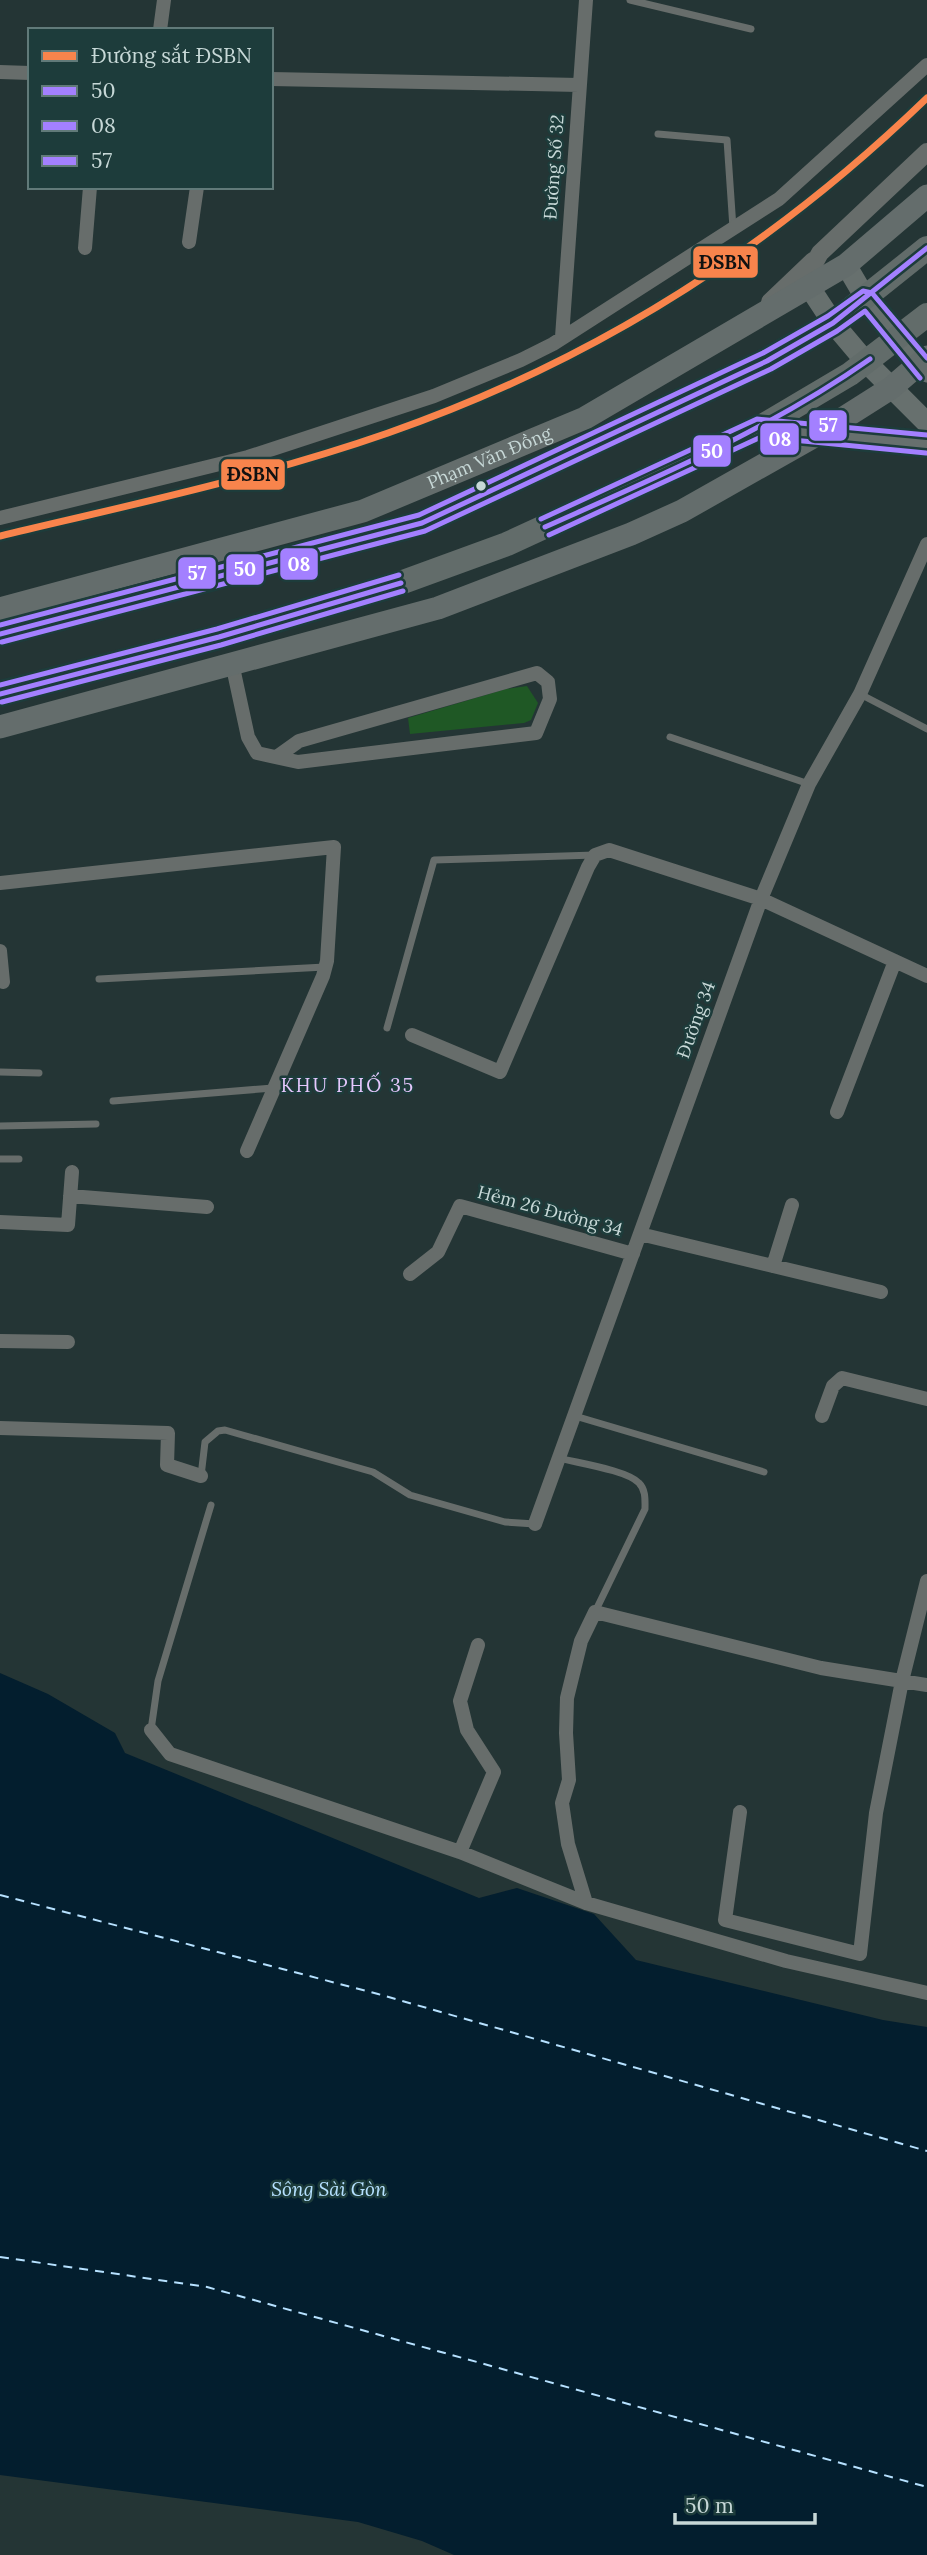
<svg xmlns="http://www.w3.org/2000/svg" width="927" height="2555" viewBox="0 0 927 2555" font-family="Lora,serif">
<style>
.green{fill:#1f5825}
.water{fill:#031e2e}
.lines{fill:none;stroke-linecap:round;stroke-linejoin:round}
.ferry{stroke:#b6e1ff;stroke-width:2;stroke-dasharray:9 7;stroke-linecap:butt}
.service{stroke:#676d6b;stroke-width:7}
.minor{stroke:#676d6b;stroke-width:14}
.tertiary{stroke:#676d6b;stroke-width:18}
.secondary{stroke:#67706e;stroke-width:21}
.primary{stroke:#646d6c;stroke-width:23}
.trunk{stroke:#626c6a;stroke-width:24}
.bus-1-casing{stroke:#1d3c3b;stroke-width:10}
.bus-2-casing{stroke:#1d3c3b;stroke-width:10}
.bus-3-casing{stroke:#1d3c3b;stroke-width:10}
.bus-1{stroke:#a380ff;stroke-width:5}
.bus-2{stroke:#a380ff;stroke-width:5}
.bus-3{stroke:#a380ff;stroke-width:5}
.rail-1-casing{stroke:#1d3c3b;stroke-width:12}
.rail-1{stroke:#f8844c;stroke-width:7}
.bus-dot{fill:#c7d8d7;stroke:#1d3c3b;stroke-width:2.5}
.labels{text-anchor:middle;stroke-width:5;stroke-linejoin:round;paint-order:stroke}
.street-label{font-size:18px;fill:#c7d8d7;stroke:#1d3c3b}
.neighbourhood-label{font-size:19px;letter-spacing:2px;fill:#e6c8fe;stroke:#1d3c3b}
.water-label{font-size:19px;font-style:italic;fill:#b6e1ff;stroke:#1d3c3b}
.line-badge{stroke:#1d3c3b;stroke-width:2.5}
.badge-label{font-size:19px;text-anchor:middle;font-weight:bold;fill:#fff}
.pale-badge-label{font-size:19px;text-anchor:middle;font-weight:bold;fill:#111}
</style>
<rect width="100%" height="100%" fill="#243535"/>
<path class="green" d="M527,686L538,703L531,720L524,723L410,734L408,718L506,689Z"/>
<path class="water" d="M0,1673L48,1694L115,1733L125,1753L479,1898L517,1888L594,1914L636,1960L883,2020L927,2027V2555H454L422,2541L358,2522L0,2475Z"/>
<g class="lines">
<path class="ferry" d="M0,1895L378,1994L927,2151
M0,2257L207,2287L927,2487"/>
<path class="service" d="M630,0L751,29
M658,134L727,140L733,228
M860,694L927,729
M670,737L809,784
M99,979L325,967
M387,1028L434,860L595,855
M0,1072L39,1073
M113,1101L273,1088
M0,1126L96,1124
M0,1159H19
M575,1416L764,1472
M559,1458C577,1463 627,1470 639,1483C646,1490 645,1500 645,1509L595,1612
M201,1476L205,1442L218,1431L225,1430L373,1472L410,1495L505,1522L535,1524
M151,1730L158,1681L211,1505"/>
<path class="minor" d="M160,30L164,0
M0,72L30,73
M271,79L579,85
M189,242L197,187
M85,248L90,187
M562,337L586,0
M0,518L248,457L434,396L521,360L553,344L779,199L927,65
M232,663L248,737L257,753L298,762L536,733L550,699L548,682L537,673L299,741L278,756
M0,883L334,847L327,961L323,976L247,1151
M0,951L3,982
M412,1035L500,1072L588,867L595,855L609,850L761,899L927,976
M837,1112L895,961
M70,1196L207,1207
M0,1222L68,1225L72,1172
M640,1234L881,1292
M773,1266L792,1205
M410,1274L438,1252L460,1206L633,1254
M0,1341L68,1342
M822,1416L833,1386L842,1378L927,1399
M0,1428L168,1433L167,1465L201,1476
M535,1524L761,899L809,784L860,694L927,544
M151,1730L170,1754L460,1852L586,1903L786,1961L927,1993
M740,1812L725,1920L860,1954L876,1813L902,1681L927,1581
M460,1852L494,1772L467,1730L460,1701L478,1645
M586,1903L568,1844L562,1803L569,1780L566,1733L567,1698L581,1641L595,1612L821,1668L927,1685"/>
<path class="tertiary" d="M810,288V271L820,253L927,152
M770,302L813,261"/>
<path class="secondary" d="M846,265L866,299L927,372
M810,288L833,323L866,362L927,423
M820,433L927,444"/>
<g class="primary">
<path d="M759,428L820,433"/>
<path id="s1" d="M0,609L363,511L585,418L846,265L927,196"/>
<path d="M0,727L438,608L631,534L682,511L820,433L891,388L927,357"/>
</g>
<path class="trunk" d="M0,634L422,523L767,361L833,323L927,248
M0,694L219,637L392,586L507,544L759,428L850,374L927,315"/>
<g class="bus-1-casing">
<path id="bus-1" d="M545,527C657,477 769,430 870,359
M0,634L422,523L767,361L833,323L927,248
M0,694L219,637L401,583"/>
</g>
<g class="bus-2-casing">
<path id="bus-2" d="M549,535L761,437L926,453
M2,642L425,531L771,369L837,331L865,311L920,378
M2,702L221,645L403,591"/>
</g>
<g class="bus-3-casing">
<path id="bus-3" d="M541,519L757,419L927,435
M0,625L419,515L763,353L828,316L863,291L872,293L927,358
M0,685L217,629L399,575"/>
</g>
<use href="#bus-1" class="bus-1"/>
<use href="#bus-2" class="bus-2"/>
<use href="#bus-3" class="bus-3"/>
<g class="rail-1-casing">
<path id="rail-1" d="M0,536C130,505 262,477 388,433C592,362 772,248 927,98"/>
</g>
<use href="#rail-1" class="rail-1"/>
</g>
<circle class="bus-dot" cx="481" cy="486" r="6"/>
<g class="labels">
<g class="street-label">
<text transform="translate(554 167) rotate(-86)" y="6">Đường Số 32</text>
<text dy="6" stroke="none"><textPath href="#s1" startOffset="513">Phạm Văn Đồng</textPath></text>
<text transform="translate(696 1020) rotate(-70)" y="6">Đường 34</text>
<text transform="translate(550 1211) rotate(15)" y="6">Hẻm 26 Đường 34</text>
</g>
<g class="neighbourhood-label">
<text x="348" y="1092">KHU PHỐ 35</text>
</g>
<g class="water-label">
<text x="329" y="2196">Sông Sài Gòn</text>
</g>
</g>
<g class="line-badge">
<rect x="692" y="245" width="67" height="34" rx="7" fill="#f8844c"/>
<rect x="808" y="409" width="40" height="33" rx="7" fill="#a380ff"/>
<rect x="759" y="422" width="41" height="34" rx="7" fill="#a380ff"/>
<rect x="692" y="434" width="40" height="34" rx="7" fill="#a380ff"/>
<rect x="220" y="458" width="66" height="33" rx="7" fill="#f8844c"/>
<rect x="279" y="547" width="40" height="34" rx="7" fill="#a380ff"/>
<rect x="225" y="553" width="40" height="33" rx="7" fill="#a380ff"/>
<rect x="177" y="556" width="40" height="34" rx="7" fill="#a380ff"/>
</g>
<g class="badge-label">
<text x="828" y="432">57</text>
<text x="780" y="446">08</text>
<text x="712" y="458">50</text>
<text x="299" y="571">08</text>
<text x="245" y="576">50</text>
<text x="197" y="580">57</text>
</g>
<g class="pale-badge-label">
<text x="725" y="269">ĐSBN</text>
<text x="253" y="481">ĐSBN</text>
</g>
<rect x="28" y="28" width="245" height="161" fill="#1d3c3b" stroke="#617a79" stroke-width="2"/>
<rect x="42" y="51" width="35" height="10" fill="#f8844c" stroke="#617a79" stroke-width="2"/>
<text x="91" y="63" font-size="21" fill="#c7d8d7">Đường sắt ĐSBN</text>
<rect x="42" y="86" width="35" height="10" fill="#a380ff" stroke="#617a79" stroke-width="2"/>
<text x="91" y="98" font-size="21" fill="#c7d8d7">50</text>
<rect x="42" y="121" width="35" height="10" fill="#a380ff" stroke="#617a79" stroke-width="2"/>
<text x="91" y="133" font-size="21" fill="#c7d8d7">08</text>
<rect x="42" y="156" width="35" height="10" fill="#a380ff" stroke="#617a79" stroke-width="2"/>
<text x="91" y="168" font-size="21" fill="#c7d8d7">57</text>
<path d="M675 2513v10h140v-10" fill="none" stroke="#c7d8d7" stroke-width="3.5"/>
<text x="685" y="2513" font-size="21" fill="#c7d8d7" stroke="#1d3c3b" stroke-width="5" paint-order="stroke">50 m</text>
</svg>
